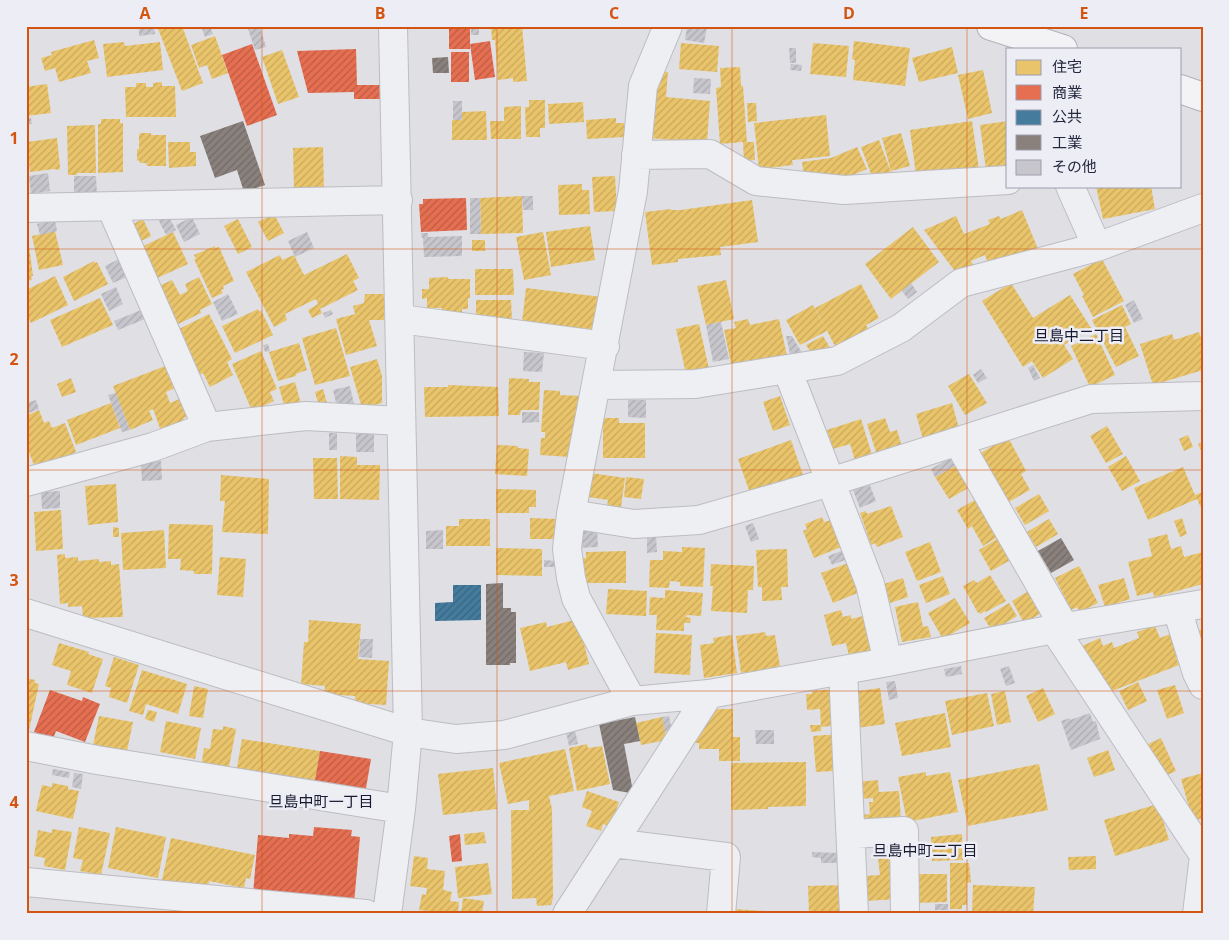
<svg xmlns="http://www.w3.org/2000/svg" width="1229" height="940" viewBox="0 0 1229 940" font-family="'Open Sans','Noto Sans JP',sans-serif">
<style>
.homes{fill:url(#homes-hatch)}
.shops{fill:url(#shops-hatch)}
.public{fill:url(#public-hatch)}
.industry{fill:url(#industry-hatch)}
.building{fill:url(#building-hatch)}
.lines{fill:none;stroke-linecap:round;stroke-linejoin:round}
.minor-casing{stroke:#bcbcc2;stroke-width:30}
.highway-casing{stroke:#b1b2b9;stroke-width:30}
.minor{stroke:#eeeff2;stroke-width:28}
.highway{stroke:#f3f3f5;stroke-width:28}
.grid{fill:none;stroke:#d45411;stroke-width:1;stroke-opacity:0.55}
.labels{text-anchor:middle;stroke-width:5;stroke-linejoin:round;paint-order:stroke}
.neighbourhood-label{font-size:15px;fill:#18192f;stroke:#ecedf5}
.neatline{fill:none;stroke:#d45411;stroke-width:2}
.grid-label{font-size:16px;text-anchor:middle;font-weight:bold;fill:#d45411}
</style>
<defs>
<pattern id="homes-hatch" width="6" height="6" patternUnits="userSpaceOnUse" patternTransform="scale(1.25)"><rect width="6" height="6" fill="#e9c46a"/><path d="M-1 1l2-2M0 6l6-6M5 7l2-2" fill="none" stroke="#c8a85d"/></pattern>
<pattern id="shops-hatch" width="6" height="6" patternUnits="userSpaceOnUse" patternTransform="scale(1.25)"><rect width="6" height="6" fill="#e76f51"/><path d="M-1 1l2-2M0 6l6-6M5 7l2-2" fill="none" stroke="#bb5b45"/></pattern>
<pattern id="public-hatch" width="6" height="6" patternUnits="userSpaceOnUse" patternTransform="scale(1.25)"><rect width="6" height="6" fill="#457b9d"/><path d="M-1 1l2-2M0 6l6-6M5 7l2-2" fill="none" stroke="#396581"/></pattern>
<pattern id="industry-hatch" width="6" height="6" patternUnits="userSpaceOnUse" patternTransform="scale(1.25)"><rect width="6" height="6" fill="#8a817c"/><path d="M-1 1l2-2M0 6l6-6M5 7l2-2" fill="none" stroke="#716a67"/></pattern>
<pattern id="building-hatch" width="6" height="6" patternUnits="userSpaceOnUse" patternTransform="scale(1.25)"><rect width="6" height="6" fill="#c6c6cc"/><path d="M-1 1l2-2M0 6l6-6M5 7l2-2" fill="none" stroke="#aaaab0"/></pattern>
</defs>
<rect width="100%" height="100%" fill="#dfdfe4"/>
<path class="homes" d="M157,26H182L203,83L182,91Z
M491,26H522L527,81L513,82V78L498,80L495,40H492Z
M215,36L228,73L212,79L207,65L199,68L191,45Z
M94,40L99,58L87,61L91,73L59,82L55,68L45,71L41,58L52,55L51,52Z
M854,41L910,48L905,86L853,80L855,60L852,59Z
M124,42L125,46L160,42L163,70L107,77L103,44Z
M681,43L719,46L717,72L679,69Z
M813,43L849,46L846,77L810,74Z
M952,47L958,73L919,82L912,58Z
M282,50L299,97L278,104L262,57Z
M740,67L741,86H743L747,142H754L755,160L744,161L743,142L720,144L716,88L721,87L720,68Z
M983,70L992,113L968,119L958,75Z
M661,71L668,72L666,97L710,101L707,143L649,138L652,97Z
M162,82V86H175L176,117H126L125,87H136V83H146V87H153V83Z
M47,84L51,113L26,116V87Z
M529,100H545V128H540V137H526L525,107H529Z
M583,102L584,122L549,124L548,104Z
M747,103H756L757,121L748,122Z
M521,106V139H491L490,121H504V107Z
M486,111L487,140H452V120H462V112Z
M826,115L830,156L794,160H792L793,165L759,169L754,123Z
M616,118V123H624L625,137L587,139L586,120Z
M101,119H120V123H123V172L98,173V124H101Z
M972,121L979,169L916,175L910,130Z
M1008,121L1007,166L986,170L980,125Z
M95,125L96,173H77V175H68L67,126Z
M140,133H151V135H166V166H147L146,163H140L139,160L137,161V149H139V136Z
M901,133L910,166L891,171L882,138Z
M57,138L60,167L59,170L54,169L30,172L27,142Z
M879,140L891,172L873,179L861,147Z
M168,142H190V152H196V166L169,168Z
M323,147L324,191H294L293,148Z
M857,147L867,169L841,180L804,176L802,162L831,158Z
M615,176L617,211L594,212L592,177Z
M582,184V190H589L590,214L559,215L558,185Z
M1096,186H1151L1155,209L1103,219Z
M522,196L523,233L481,234L480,198Z
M752,200L758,242L720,247L721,255L678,259V262L652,265L645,212L671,209V210H681Z
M1022,210L1038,249L1022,256L1021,252L1000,261V258L988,263L985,255L971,261L974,266L954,270L924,230L956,216L964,234L990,224L988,220L999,216L1001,219Z
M274,214L284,233L268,241L258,222Z
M143,219L151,236L135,244L127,227Z
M238,219L252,247L238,254L224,226Z
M590,226L595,260L551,267L546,232Z
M913,227L939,262L891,299L865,264Z
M55,231L63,265L39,270L32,236Z
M173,232L188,264L155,279L137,249Z
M543,232L551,275L524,280L516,237Z
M472,240H485V251H472Z
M26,246H29L33,276H31L32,280L26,281Z
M215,246V248L219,247L234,281L223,286L224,289L221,290L223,293L212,298L194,259H196L194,255Z
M347,254L359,278L353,281L358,290L320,309L322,313L312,318L308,310L318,304L316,299L285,314L287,320L274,327L246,272L280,255L282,260L294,255L304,275Z
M1102,259L1124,301L1093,317L1082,296L1084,295L1073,274Z
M94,261L95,263L97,262L108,284L74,301L63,277Z
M475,269H513L514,295H475Z
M55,276L68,305L31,323L26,313V290Z
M199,277L212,304L200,310L201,313L174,326L157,287L172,280L180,295L188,291L185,284Z
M448,277V279H470V298H468V309H462V313H442V308H427V298L422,299V289H429V278Z
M726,280L734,319L706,325L697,286Z
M1011,283L1033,318L1070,295L1091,328L1064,345L1073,359L1043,378L1032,361L1023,367L982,301Z
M861,284L879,318L866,325L869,330L836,348L815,308Z
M526,288L602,297L598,330L581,328L580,330L522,322Z
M365,294H384V320H369L377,346L346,355L336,319L355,314L353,306L364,303Z
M100,298L113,325L62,347L50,320Z
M476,300H511L512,320H496V316H476Z
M813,305L827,331L800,345L786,320Z
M1122,305L1131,324L1125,327L1139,356L1116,367L1092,320Z
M258,309L259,312L261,310L273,335L235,353L222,326Z
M209,314L232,359L227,362L233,375L210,387L203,373L198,376L175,331Z
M748,319L750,325L779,319L787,356L732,368L724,330L736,328L734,322Z
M699,324L709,369L686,374L676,329Z
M336,328L350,376L315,385L302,338Z
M1199,332L1203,344V370L1153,385L1140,344L1172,334L1174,340Z
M1096,334L1115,375L1090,387L1071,346Z
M823,336L832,351L813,356L806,345Z
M299,343L307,370L296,374V376L278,381L269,352Z
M261,351L277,389L270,392L274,401L252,411L232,364Z
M377,359L382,376V403L362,408L350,367Z
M168,365L177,387L166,392L170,403L184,397L191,415L183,418L185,422L161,431L153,409L149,411L153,420L130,430L113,386Z
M969,374L987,403L965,415L948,386Z
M71,378L76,392L62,397L57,384Z
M509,378L529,379V382H540L539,410H521L520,415H508Z
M295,382L301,404L285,409L279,387Z
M448,385L498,387L499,416L425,417L424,387H448Z
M323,389L327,403L319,406L315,392Z
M544,390L560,391V395L580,396L577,440L570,457L540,455L541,438H545V432H541Z
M780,396L790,425L773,431L763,402Z
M111,403L120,428L76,445L67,420Z
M952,403L960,432L924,443L916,414Z
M39,410L44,423L49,421L52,428L65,423L76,452L35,468L26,444V416Z
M603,418H619V423H645V458H603Z
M885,418L890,432L897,430L902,447L877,455L867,424Z
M861,419L873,458L856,464L850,444L833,449L827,430Z
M1107,426L1123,454L1106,463L1090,436Z
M1188,435L1193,447L1184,451L1179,439Z
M1008,437L1026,471L1021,474L1030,490L1005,504L996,489L1000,486L979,454Z
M791,440L803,475L750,493L738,459Z
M1203,442V455L1198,444Z
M497,445L518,446V448L529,449L527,476L495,474Z
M340,456L357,457V465H380L379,500L340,499Z
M1126,456L1140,481L1122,491L1108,467Z
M313,458H337L338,499H314Z
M957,465L970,487L949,499L935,477Z
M1183,467L1195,495L1203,492V512L1197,499L1148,520L1134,488Z
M591,473L625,478L621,507L607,506L608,500L588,497Z
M221,475L269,479L268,534L222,532L225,501H220Z
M626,477L644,479L641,499L624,497Z
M116,484L118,522L88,525L85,486Z
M496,489L536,490V507H529V513H496Z
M1039,494L1049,511L1025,525L1015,508Z
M977,499L1001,535L983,546L972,526L968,529L957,510Z
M891,506L903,537L877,547L875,543L871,545L860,513L866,511L867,514Z
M61,510L63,549L36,551L34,512Z
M822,517L824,522L831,520L841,547L814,558L803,531L807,529L805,524Z
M530,518L558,519V539H530Z
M1182,518L1187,534L1180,537L1174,521Z
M459,519H490V546H446V526H459Z
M1049,519L1058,534L1036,547L1027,532Z
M169,524L213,525L212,574H194V571L180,570L181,559H168Z
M113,527L119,528V537H113Z
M164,530L166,568L123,570L121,533Z
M1167,534L1171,549L1181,546L1184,557L1203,552V584L1154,597L1153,592L1137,596L1128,562L1152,556L1148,539Z
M1002,536L1014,558L991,571L979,550Z
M930,542L941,572L917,581L905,552Z
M682,547L705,548L703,587L680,586V582L670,581L669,588L649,587L650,560H663V551L682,552Z
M496,548L542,549V576L496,575Z
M787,549L788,587H781L782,600L762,601V587H758L756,550Z
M626,551V583H581V558H586V552Z
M65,554V558L78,557V561L99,559V562L111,561V565L119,564L123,617L83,618L82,606L68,607V603L60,604L57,555Z
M220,557L246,559L243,597L217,595Z
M848,563L860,592L833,603L821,573Z
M711,564L754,566L753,590H748L747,613L711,611L713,586H710Z
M1079,566L1098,603L1080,612L1077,607L1071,610L1055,578Z
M990,575L1006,601L986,612L985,611L980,614L979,612L978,613L963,586L974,580L977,583Z
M943,576L950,594L926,603L919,585Z
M903,578L908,597L890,603L884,584Z
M1124,578L1130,599L1105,607L1098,585Z
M608,589L647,591L646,616L606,614Z
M1032,589L1045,611L1024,623L1012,601Z
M665,590L703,593L701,616L687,615L686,617L691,618L690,623H684V631L656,630L657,615H649L650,597L665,598Z
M955,598L970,623L943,639L928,613Z
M918,602L923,627L928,626L931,637L902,642L895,607Z
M1009,603L1017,616L992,631L984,618Z
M841,610L843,617L851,615V619L863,616L874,650L849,656L846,643L832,646L824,615Z
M578,619L589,664L568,670L566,662L530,671L520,628L546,622L547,627Z
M309,620L361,624L358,659L389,661L386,705L355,703V696L324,694L325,686L301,684L304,642H308Z
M1155,626L1160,638L1170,634L1179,657L1176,658L1179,665L1107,693L1080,647L1100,638L1103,646L1112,642L1114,648L1139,638L1137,632Z
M1203,629V654L1194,633Z
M765,632L766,636L775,635L780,666H778V668L741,673L736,636Z
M656,633L692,635L690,675L654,673Z
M732,635L737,673L704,678L700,645L714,643L713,638Z
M59,643L89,652L88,654L103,659L92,693L67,685L71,671L52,665Z
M114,657L139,665L127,703L109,697L111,688L105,686Z
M142,670L187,684L178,714L146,704L143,715L129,711Z
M26,678L35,680V683L39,684L28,735H26Z
M1138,682L1147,701L1128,710L1119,691Z
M1175,685L1184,713L1167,719L1157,690Z
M194,686L208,689L203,718L189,716Z
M880,688L885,724L857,728L852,692Z
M1043,688L1055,714L1038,722L1026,696Z
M836,689L839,725L821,727V731L811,732L810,725H821L820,709L807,710L806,694H812V691Z
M1005,691L1011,722L997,725L991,694Z
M987,693L994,726L952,735L945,701Z
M713,709H733V737H740V761H719V749H699V743H691Z
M148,710L157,712L154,722L145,719Z
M945,713L951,747L902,756L895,723Z
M99,716L133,722L126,756L92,750Z
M662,717L667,740L641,745L636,723Z
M166,721L201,728L195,759L160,752Z
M223,726L236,729L228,772L201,768L204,748L210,749L213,729L223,730Z
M839,734L842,763H833V771L816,772L813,736Z
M1161,738L1176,771L1160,778L1142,747Z
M242,739L320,751L314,786L236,773Z
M587,744L588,748L602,746L610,784L577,791L569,748Z
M565,749L574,791L549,796L552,809L553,898L551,905L537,906L536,898L512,899L511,810H529V800L508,804L499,763Z
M1108,750L1115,770L1094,777L1087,758Z
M806,762V806L768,807V809L731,810V763Z
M1039,764L1048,810L968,826L958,780Z
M493,768L497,809L443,815L438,774Z
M926,772V776L950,772L958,812L907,822L898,777Z
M1203,773V818L1193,821L1181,779Z
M878,780L879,792L899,791L901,819L861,826L860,815L870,814L869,802H873V798L858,799L857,782Z
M52,783L68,786V789L79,791L73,819L36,811L42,785L52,787Z
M587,791L619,802L610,827L603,824L601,831L586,826L592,811L582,807Z
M1158,804L1169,840L1115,856L1104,820Z
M79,827L110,833L101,875L80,871L83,860L73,858Z
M116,827L166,837L158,878L108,868Z
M52,829L72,832L65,870L44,866L45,858L34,856L38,830L52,833Z
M484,832L486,843L465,845L464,834Z
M962,834L963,860L932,861L931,837Z
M171,838L255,855L250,879L246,878L244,888L209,881L208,889L162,880Z
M414,856L428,858L427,869L445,871L443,890L452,892L450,901L459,902L458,914L419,910L422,894L426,895L427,888L410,886Z
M1096,856V869L1069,870L1068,857Z
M895,857L898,899L865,901L863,876L880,875L878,858Z
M488,863L492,894L458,898L455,867Z
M950,863H969L971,882L967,883V905H962V909H950Z
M913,874H947V902L913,903Z
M843,885L844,914H809L808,886Z
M973,885L1035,887L1033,914H972Z
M463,898L484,901L482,914H461Z
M733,909L766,911L765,914H733Z"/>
<path class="shops" d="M449,26H470V49H449Z
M490,41L495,77L475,80L470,44Z
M252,44L277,115L247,126L222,55Z
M356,49L357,85H381V99H354V92L308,93L297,51Z
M451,52H469V82H451Z
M466,198L467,230L421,232L419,204H423V199Z
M50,690L82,701L83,697L100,704L85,742L56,731L53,739L34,732Z
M320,751L371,759L365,794L314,786Z
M314,827L352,830L351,836L360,837L354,903L253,894L258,835L289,838V834L313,836Z
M460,834L462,861L452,862L449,836Z"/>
<path class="public" d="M453,585H481V620L435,621V603L453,602Z"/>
<path class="industry" d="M448,57L449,73H433L432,58Z
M243,121L265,185L244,192L237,170L215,178L200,136Z
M1061,538L1074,560L1051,573L1038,551Z
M503,583V608H511V612H516V663H510V665H486V584Z
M635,717L640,741L624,744L632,786L630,793L613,790L599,724Z"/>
<path class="building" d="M201,26H210L213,34L205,37Z
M247,26L260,27L266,47L255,50Z
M471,26H479V35H471Z
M687,26L707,27L704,43L685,40Z
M154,27L155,34L139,36V29Z
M789,48H796V63H790Z
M791,64L802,65L801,71L790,70Z
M694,78L711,79L710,94L693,93Z
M453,101H462V120H453Z
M31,118L32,124L26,125V119Z
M48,173L50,191L31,194L29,176Z
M74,176H96L97,194L74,195Z
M522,196H533V210H523Z
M470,198H480L481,234H470Z
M192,217L200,234L184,242L176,225Z
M158,219H170L176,230L166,235Z
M55,220L57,231L40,235L37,224Z
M307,232L314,248L295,257L288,241Z
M421,233H428V237L462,236V256L424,257L423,238H422Z
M121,258L129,276L113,283L105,266Z
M911,283L917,292L908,299L902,291Z
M116,287L123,304L109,311L101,294Z
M228,294L238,314L222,321L213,302Z
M1134,300L1143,319L1134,323L1125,305Z
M146,308L150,317L118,330L114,321Z
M331,310L333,314L325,318L323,313Z
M721,322L729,359L713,362L706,325Z
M786,336H792L804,356L791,358Z
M268,344L270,351L265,352L263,345Z
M524,352L544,353L542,372L523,371Z
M1033,365L1040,378L1034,381L1028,368Z
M981,369L987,378L978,383L973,375Z
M350,386L354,404L337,407L333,390Z
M116,393L130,430L122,432L108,395Z
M36,400L39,409L26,414V403Z
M628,400H646V418L628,417Z
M522,412H539V422L522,423Z
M329,433H337V450H329Z
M356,434H374V452H356Z
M952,457L957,465L935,477L931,469Z
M161,461L162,480L142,481L141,462Z
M869,483L876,501L860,508L853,490Z
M60,491V508L42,509L41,492Z
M753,523L759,539L751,542L745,526Z
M597,529L598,547L578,548V530Z
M443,530V549H426V531Z
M656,535L657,552L647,553V536Z
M844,550L848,559L832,565L828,556Z
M544,560L556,561V567H544Z
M360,639H373L372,658L359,657Z
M961,666L962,674L946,677L944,669Z
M1009,666L1015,683L1006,686L1000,669Z
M895,681L898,698L889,700L886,682Z
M1090,713L1093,722L1096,721L1100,739L1071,750L1061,721L1070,718V720Z
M669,716L672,731L665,732L662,717Z
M575,730L578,744L569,746L566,732Z
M755,730H774V744H756Z
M53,769L70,772L69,778L52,775Z
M74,773L83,774L81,789L72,787Z
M812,852L838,853V863H821V858L812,857Z
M935,904H948V910H935Z"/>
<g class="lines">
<g class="minor-casing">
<path id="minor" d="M636,155L710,154L756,181L844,190L1008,180
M1070,186L1097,247
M111,207L207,427
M26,208L398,200
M400,319L605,346
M787,369L870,584L888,662
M597,385L695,384L837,361L901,328L961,283L1097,247L1203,208
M958,442L1065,628
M26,482L153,447L207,427L306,416L401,421
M571,514L634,524L699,520L830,482L1091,399L1203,396
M1177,609L1197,673L1203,685
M26,613L408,732L456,739L504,735L632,701L709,694L888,662L1054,629L1203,604
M1054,629L1203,854
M843,670L854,914
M632,701L576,598L571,578L567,549L571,514L633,191L643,86L668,26
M26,746L97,760L401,809
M852,834L904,831L905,914
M613,843L726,857L721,914
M26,882L366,914
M387,914L401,809L408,732L393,26
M567,914L709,694
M1197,914L1203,864"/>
</g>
<g class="highway-casing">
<path id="highway" d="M991,26L1063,49
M1180,89L1203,97"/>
</g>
<use href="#minor" class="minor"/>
<use href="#highway" class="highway"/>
</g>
<path class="grid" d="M262,26V914M497,26V914M732,26V914M967,26V914M26,249H1203M26,470H1203M26,691H1203"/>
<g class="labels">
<g class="neighbourhood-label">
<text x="1079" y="341">旦島中二丁目</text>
<text x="321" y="807">旦島中町一丁目</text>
<text x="925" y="856">旦島中町二丁目</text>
</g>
</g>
<rect width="1229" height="940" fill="none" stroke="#ecedf5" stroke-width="55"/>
<rect x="1006" y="48" width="175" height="140" fill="#ecedf5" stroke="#9c9eac"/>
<rect x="1016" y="60" width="25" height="15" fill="#e9c46a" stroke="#9c9eac"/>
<text x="1052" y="72" font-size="15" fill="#25273e">住宅</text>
<rect x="1016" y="85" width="25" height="15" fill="#e76f51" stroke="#9c9eac"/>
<text x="1052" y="98" font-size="15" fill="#25273e">商業</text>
<rect x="1016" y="110" width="25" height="15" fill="#457b9d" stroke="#9c9eac"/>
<text x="1052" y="122" font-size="15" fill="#25273e">公共</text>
<rect x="1016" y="135" width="25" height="15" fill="#8a817c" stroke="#9c9eac"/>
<text x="1052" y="148" font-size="15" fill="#25273e">工業</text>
<rect x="1016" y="160" width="25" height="15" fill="#c6c6cc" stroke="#9c9eac"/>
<text x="1052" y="172" font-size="15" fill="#25273e">その他</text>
<rect x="28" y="28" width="1174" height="884" class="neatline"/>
<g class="grid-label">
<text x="145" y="19">A</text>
<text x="380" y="19">B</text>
<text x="614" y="19">C</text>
<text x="849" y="19">D</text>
<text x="1084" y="19">E</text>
<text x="14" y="144">1</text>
<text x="14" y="365">2</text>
<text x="14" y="586">3</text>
<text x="14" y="808">4</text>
</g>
</svg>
